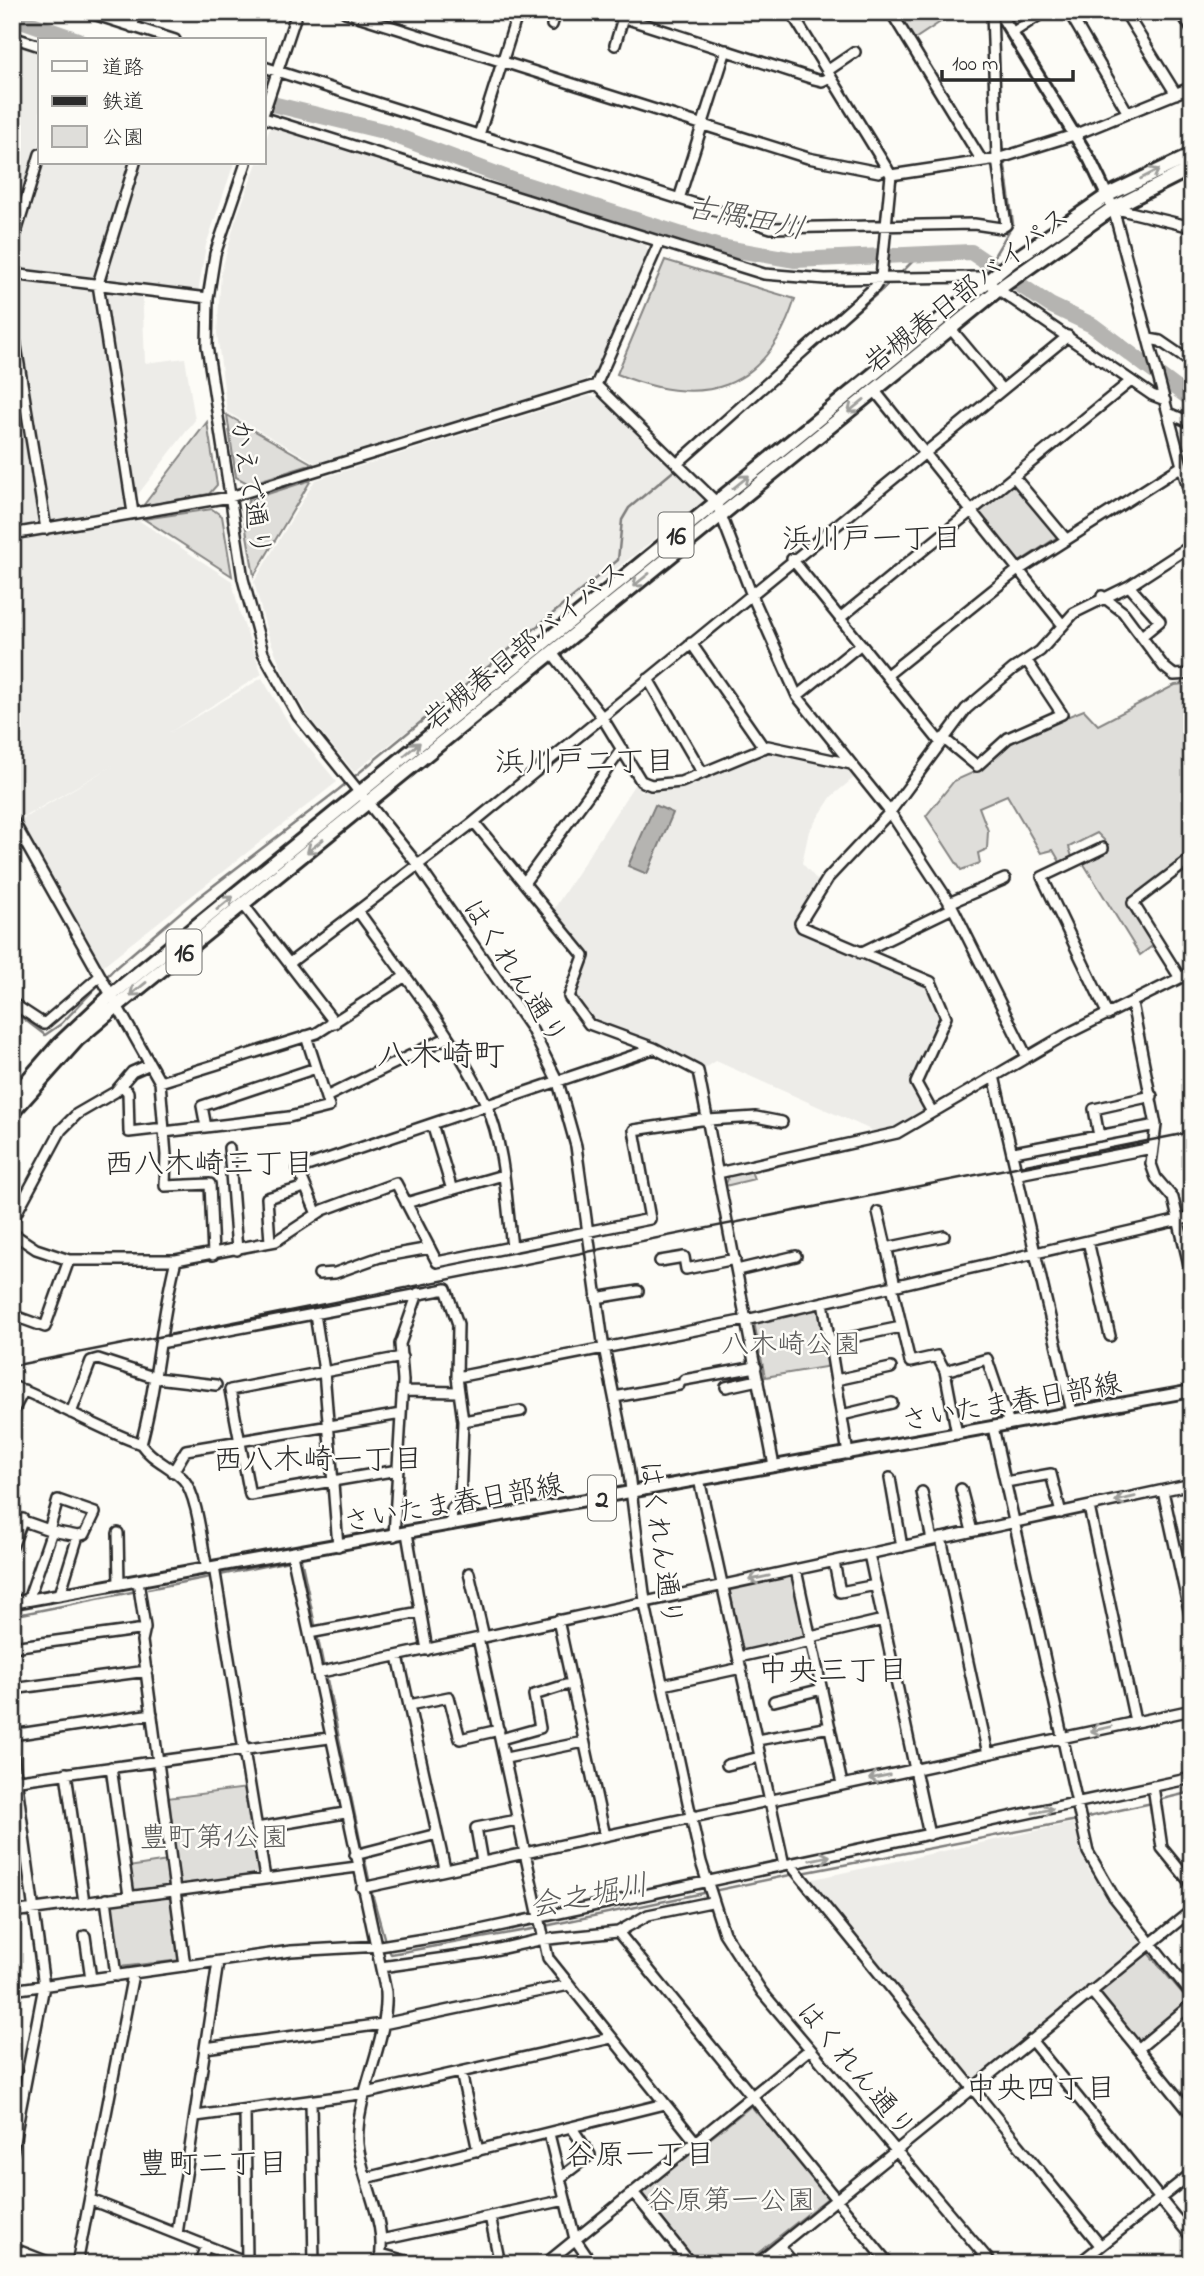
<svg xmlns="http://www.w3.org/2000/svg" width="1204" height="2276" viewBox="0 0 1204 2276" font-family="'Indie Flower','Klee One',sans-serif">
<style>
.built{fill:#edece8}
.green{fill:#dfdeda;stroke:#858482;stroke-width:2}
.water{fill:#b5b4b1;stroke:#7e7d7b;stroke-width:2}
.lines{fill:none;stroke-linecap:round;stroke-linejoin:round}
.stream{stroke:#7e7d7b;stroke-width:2.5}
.river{stroke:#b5b4b1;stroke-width:16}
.minor-casing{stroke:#2b2b2b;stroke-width:14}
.major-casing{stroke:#2b2b2b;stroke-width:16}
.highway-casing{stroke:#2b2b2b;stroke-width:18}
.minor{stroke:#fdfcf7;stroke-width:9}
.major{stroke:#fdfcf7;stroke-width:10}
.highway{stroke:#fdfcf7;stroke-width:12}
.rail{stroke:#2b2b2b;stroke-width:2.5}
.oneway{stroke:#9e9e9b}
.labels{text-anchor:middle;stroke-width:5;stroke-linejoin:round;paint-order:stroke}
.shield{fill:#fdfcf7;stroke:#6a6a68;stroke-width:2}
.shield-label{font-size:26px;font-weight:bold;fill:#2b2b2b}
.street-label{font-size:28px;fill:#2b2b2b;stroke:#fdfcf7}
.park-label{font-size:28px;fill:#585857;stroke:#fdfcf7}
.water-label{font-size:30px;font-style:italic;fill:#5b5b5a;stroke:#fdfcf7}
.neighbourhood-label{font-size:30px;fill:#2b2b2b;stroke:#fdfcf7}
.quarter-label{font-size:32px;fill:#2b2b2b;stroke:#fdfcf7}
</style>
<rect width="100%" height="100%" fill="#fdfcf7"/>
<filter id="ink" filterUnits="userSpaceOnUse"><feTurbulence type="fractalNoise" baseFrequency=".0143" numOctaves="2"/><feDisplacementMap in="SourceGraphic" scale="14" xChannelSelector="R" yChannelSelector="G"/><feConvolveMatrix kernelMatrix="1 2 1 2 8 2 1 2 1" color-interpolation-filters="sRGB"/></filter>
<g filter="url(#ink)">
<path class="built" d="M12,41L40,50V163H234L206,245L198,292L142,286L145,363L185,358L195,420L123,514L12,533Z
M274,126L646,245L648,251L594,374L581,382L316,463L227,412L217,333L221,273L235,222L257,163H264V144L270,128Z
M589,396L603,399L705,500L354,772L311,720L286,679L267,632L254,582L315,480Z
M132,516L232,581L240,614L262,674L170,732L262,678L290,725L337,782L96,971L14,824L114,765L20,819L12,803V534Z
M767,752L845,766L855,777L832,796L809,831L802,863L819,882L794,927L918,985L927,986L941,1018L911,1082L924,1109L893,1129L878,1133L716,1061L704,1069L591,1019L575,999L589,957L552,912L636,782L641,791L680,787Z
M1073,1823L1088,1869L1142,1945L974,2081L970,2080L809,1880Z"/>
<path class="green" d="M913,12H941L945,19L913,40L900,20Z
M665,260L795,299C765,392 703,409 617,374Z
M227,415L313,464L249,484L236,477Z
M207,422L217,485L209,494L143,506Z
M1012,479L1059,536L1019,562L977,510Z
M311,480L254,576L243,512L249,500Z
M212,509L222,516L232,576L144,519Z
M1192,683V854L1130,903L1155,944L1140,955L1082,861L1107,850L1104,840L1097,833L1069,847L1072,857L1060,862L1053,850L1041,853L1007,795L979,807L988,831L987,849L978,853L980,863L961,870L926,816L954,781L979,770L1021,735L1084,710L1098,725L1175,685Z
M751,1171L754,1179L725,1186L729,1176Z
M817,1307L821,1308L831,1366L765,1377L754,1322Z
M793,1574L807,1639L743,1653L729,1588Z
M247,1788L261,1875L180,1885L167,1798Z
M168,1861L171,1885L169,1887L134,1892L131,1890L128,1867Z
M172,1895L181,1960L119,1967L110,1903Z
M1148,1953L1189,2001L1138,2041L1099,1992Z
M751,2106L829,2197L744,2264H698L642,2193Z"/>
<path class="water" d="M655,805L673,813L647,874L628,866Z"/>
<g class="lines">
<path class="stream" d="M990,263L1013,224L1002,145L997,16
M899,275L917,257
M769,387L891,282
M12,1010L45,1035L61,1024L114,969L196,899L338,790L618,560L622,520L629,508L677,468
M301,1559L324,1668
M220,1575L289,1561
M148,1589L210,1577
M12,1616L132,1592
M326,1675L362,1850
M1158,1800L1192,1792
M1083,1818L1152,1803
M364,1856L370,1884
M802,1873L1077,1820
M371,1890L385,1941
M545,1926L795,1874
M387,1947L391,1954L538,1928"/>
<path class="river" d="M12,17L78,40
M264,102L383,131L515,181L720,247L795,260L971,252L1050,305L1092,325L1192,400"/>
<g class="minor-casing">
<path id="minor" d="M87,12L175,40
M345,12L808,158L879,172L887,168
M606,12L814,79L822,81L830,77
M891,12L982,161
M1069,12L1128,113
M1125,12L1176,94
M1181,12L1192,30
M552,25L556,12
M132,27L137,12
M1012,33L1044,12
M12,37L40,46
M615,45L623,18
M264,67L771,228L974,224L1001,228L1006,225L997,159L992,12
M827,71L855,52
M264,112L297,12
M264,118L764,274L825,279L980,277L1152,395L1165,400
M479,135L518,12
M246,163L215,254L208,298L207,346L243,579L263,653L298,716L418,865L531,1028L558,1082L576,1146L603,1342L628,1466L646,1609L701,1862L724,1933L762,1992L992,2264
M891,175L997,159L1074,135L1192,87
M679,199L726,50
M1192,227L1113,208L1192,503
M12,246L40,154
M12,274L208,298
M12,322L46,529
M951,329L1002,390
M1149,339L1160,341L1192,363
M596,385L659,243
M875,391L1062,624
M1168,413L1192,423
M678,463L875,287L881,277L891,175L791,12
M1014,477L1065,538
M133,513L98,284L135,163
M12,534L230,497L596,385L716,502L751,593L797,696L890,812L953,908L1027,1057
M792,559L940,742
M1129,586L1160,621L1143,635
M1102,596L1123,612L1164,667L1174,675L1192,674
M840,618L1131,381
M691,643L764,748
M552,653L602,717L641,781L651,785L681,782L768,746L851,764
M887,675L1014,573L1182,466
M648,679L702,772
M797,696L861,644
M943,738L977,766L1008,738L1062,714L1027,661
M622,749L524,883L584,956L569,997L589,1024L654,1048L698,1071L774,1466
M12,819L160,1082L166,1155L165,1186L210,1184L213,1255
M474,822L524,883
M1103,848L1042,877L1108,1015
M949,903L1005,879
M243,904L335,1023
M358,911C399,969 457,1040 486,1104C505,1147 506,1200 512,1247
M860,953L953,908
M291,962L474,822L1068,336
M1180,978L1133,903L1192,858
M12,1003L44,1024L100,976
M1132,1003L1156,1125L1151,1164L1156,1178L1173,1198L1192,1277
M994,1076L1072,1412
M160,1082L317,1033L404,977
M121,1085L128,1092L129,1132L164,1128
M326,1097L446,1038
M932,1112L916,1083L946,1017L931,982L802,927L800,923L828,878L890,812L966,709L1013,669L1040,651L1074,613L1129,586L1192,545
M708,1120L756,1117L782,1122
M432,1124L452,1190
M206,1127L202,1106L316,1068
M164,1132L289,1117L329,1107L306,1036
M1099,1136L1094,1109L1152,1096
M229,1148L237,1250
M1014,1152L1156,1125
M718,1173L897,1133L1065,1035L1192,972
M1019,1174L1152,1148
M406,1203L503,1175
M878,1212L895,1285
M317,1214L298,1169L653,1049
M12,1221L61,1130L77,1114L115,1092L132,1072L148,1065
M12,1233L36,1249L69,1260H176L276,1241L323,1210L396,1183L437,1262L650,1219L634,1130L707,1119
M1088,1241L1110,1336
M270,1242L267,1198L305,1187
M886,1248L944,1236
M176,1260C160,1321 158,1383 141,1444C152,1460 169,1465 183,1479C198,1495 202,1547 207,1569
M660,1261L684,1257L686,1269L735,1259
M737,1270L796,1256
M319,1274L335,1273L380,1257L430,1248
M892,1286L910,1362L937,1356L945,1371L957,1434
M596,1298L638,1291
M823,1302L848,1454
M315,1314L324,1371L338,1546
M12,1315L45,1327L69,1260
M829,1342L901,1327
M160,1343L446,1289L458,1324L457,1377L463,1421L460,1500L452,1509L451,1525
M945,1371L987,1359L1009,1424
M457,1377L746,1320L1192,1217
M684,1380L756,1367
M836,1380L891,1368
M12,1386C57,1403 96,1428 141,1444
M726,1387L758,1380
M402,1391L459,1392
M615,1397L679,1385
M12,1413L24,1390
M71,1413L91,1361L98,1359L156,1378L216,1385
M842,1415L892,1403
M463,1421L521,1411
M993,1427L1088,1852L1114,1897L1192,1995
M398,1470L250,1495L230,1390L402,1357
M173,1472L186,1450L401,1414
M890,1478L902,1547
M699,1479L784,1865
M1006,1482L1051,1474L1061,1513
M961,1489L972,1531
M1163,1491L1192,1624
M922,1492L932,1540
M1089,1507L1135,1721
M12,1517L52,1531L28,1600
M49,1530L58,1500L95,1513L85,1534L78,1536L52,1531
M118,1533L119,1584
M407,1533L427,1650
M394,1536L403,1381L400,1344L418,1293
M941,1538L988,1754
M12,1547L23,1519
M292,1554L386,1992C389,2040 354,2099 358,2144C362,2183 389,2225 379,2264
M869,1554L929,1835
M834,1562L840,1592L876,1585
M214,1567L265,1878
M796,1570L842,1784
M469,1573L484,1637
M138,1581L145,1627L142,1641L185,1966
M60,1594L78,1536
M558,1620L605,1836
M309,1633L420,1612
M811,1637L883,1620
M478,1638L548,1958L695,2141
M12,1647L145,1629
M398,1656L445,1869
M739,1657L811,1641
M317,1673L1192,1484
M663,1685L741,1668
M12,1689L147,1671
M774,1701L822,1689
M409,1705L449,1697L460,1739L499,1730
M12,1735L152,1714
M501,1739L540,1728L534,1695L572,1683
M757,1740L830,1727
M12,1747L44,1986L12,2153
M506,1758L584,1742
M727,1765L760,1757
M111,1767L129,1896
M66,1773L84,1902
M12,1781L329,1738
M1153,1786L1162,1848L1192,1885
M257,1828L345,1813
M355,1855L437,1834
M482,1862L476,1828L517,1820
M791,1865L1100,2245
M362,1888L1192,1710
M106,1899L116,1976
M12,1912L357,1867
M618,1932L889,2264
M85,1936L91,1979
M381,1967L481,1953L539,1940L618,1932L648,1915L711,1902
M12,1990L291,1951L380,1946L480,1930L1192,1778
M1091,1991L1192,2115
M1031,2040L1192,2238
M205,2048L383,2024L569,1985
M1138,2049L1192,2004
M461,2072L478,2151
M311,2101L314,2264
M245,2110L247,2262
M196,2116L367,2093L611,2038
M549,2134L575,2239L592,2264
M366,2178L664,2104
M560,2178L590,2155L572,2128
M633,2192L691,2264
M91,2200L252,2264
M490,2216L500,2264
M177,2234L218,1962
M381,2240L565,2200
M779,2246L794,2264
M12,2248L53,2264
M381,2254L416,2264
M77,2264L133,1974
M199,2264L206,2246
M545,2264L810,2049
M757,2264L1192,1910
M1078,2264L1192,2173"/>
</g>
<g class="major-casing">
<path id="major" d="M999,12L1090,160L1113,208
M12,1603L1192,1391"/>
</g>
<g class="highway-casing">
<path id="highway" d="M12,1098L60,1043L109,997L1011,262L1108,195L1192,155
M12,1113L77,1040L116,1007L1004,285L1113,208L1192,168"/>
</g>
<use href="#minor" class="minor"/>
<use href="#major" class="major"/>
<use href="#highway" class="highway"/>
<path class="rail" d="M12,1366L1192,1132"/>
</g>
<defs><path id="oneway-shaft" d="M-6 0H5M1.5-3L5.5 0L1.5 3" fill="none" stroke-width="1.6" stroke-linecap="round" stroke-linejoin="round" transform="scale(1.75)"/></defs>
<g class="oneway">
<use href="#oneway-shaft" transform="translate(1150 174) rotate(-27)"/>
<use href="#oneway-shaft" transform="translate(856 406) rotate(141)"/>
<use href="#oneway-shaft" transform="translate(741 482) rotate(-39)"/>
<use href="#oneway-shaft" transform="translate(641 580) rotate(141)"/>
<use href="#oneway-shaft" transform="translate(412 749) rotate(-40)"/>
<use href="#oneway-shaft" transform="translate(315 846) rotate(141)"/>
<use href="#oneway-shaft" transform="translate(225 903) rotate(-39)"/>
<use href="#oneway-shaft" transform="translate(138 989) rotate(141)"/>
<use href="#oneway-shaft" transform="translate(1125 1499) rotate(167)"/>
<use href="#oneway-shaft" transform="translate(759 1578) rotate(168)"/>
<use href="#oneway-shaft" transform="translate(1101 1729) rotate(167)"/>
<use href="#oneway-shaft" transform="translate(879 1777) rotate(169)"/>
<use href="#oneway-shaft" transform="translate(1043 1811) rotate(-12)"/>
<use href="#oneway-shaft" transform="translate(820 1858) rotate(-12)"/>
</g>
</g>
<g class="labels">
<g class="shield">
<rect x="658.5" y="512.5" width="35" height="45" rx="5"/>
<rect x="166.5" y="929.5" width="35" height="45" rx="5"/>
<rect x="588" y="1475.5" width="28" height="45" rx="5"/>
</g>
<g class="shield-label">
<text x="676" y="544">16</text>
<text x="184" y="961">16</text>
<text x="602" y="1507">2</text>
</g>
<g class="street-label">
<text transform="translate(966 289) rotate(-38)" y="10">岩槻春日部バイパス</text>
<text transform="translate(252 488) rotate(81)" y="10">かえで通り</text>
<text transform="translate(524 644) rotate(-39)" y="10">岩槻春日部バイパス</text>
<text transform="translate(516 971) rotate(57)" y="10">はくれん通り</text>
<text transform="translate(1011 1401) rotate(-10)" y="10">さいたま春日部線</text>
<text transform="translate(453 1502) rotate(-10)" y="10">さいたま春日部線</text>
<text transform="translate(662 1543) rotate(82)" y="10">はくれん通り</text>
<text transform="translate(857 2069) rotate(50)" y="10">はくれん通り</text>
</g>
<g class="park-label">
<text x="791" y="1353">八木崎公園</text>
<text x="214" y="1846">豊町第1公園</text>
<text x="731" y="2209">谷原第一公園</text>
</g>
<g class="water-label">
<text transform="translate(746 217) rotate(11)" y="10">古隅田川</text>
<text transform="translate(589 1895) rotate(-11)" y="10">会之堀川</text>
</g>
<g class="neighbourhood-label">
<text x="872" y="548">浜川戸一丁目</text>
<text x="585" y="771">浜川戸二丁目</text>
<text x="209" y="1173">西八木崎三丁目</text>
<text x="318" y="1469">西八木崎一丁目</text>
<text x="833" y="1680">中央三丁目</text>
<text x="1041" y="2098">中央四丁目</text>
<text x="640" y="2164">谷原一丁目</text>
<text x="213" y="2173">豊町二丁目</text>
</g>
<g class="quarter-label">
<text x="441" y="1065">八木崎町</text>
</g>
</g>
<rect width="1204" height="2276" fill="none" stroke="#fdfcf7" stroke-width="42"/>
<rect x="21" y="21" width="1162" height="2234" fill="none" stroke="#2b2b2b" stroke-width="2.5" filter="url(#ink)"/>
<rect x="38" y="38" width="228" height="126" fill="#fdfcf7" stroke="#a9a8a5" stroke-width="2"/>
<rect x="52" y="61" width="35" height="10" fill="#fdfcf7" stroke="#a9a8a5" stroke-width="2"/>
<text x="102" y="74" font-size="21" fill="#2b2b2b">道路</text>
<rect x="52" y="96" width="35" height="10" fill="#2b2b2b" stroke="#a9a8a5" stroke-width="2"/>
<text x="102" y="108" font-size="21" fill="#2b2b2b">鉄道</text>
<rect x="52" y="126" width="35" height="21" fill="#dfdeda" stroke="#a9a8a5" stroke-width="2"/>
<text x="102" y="144" font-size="21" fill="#2b2b2b">公園</text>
<path d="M942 70v10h131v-10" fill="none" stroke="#2b2b2b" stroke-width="3.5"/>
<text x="952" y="70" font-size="21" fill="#2b2b2b" stroke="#fdfcf7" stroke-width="5" paint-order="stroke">100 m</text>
</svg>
